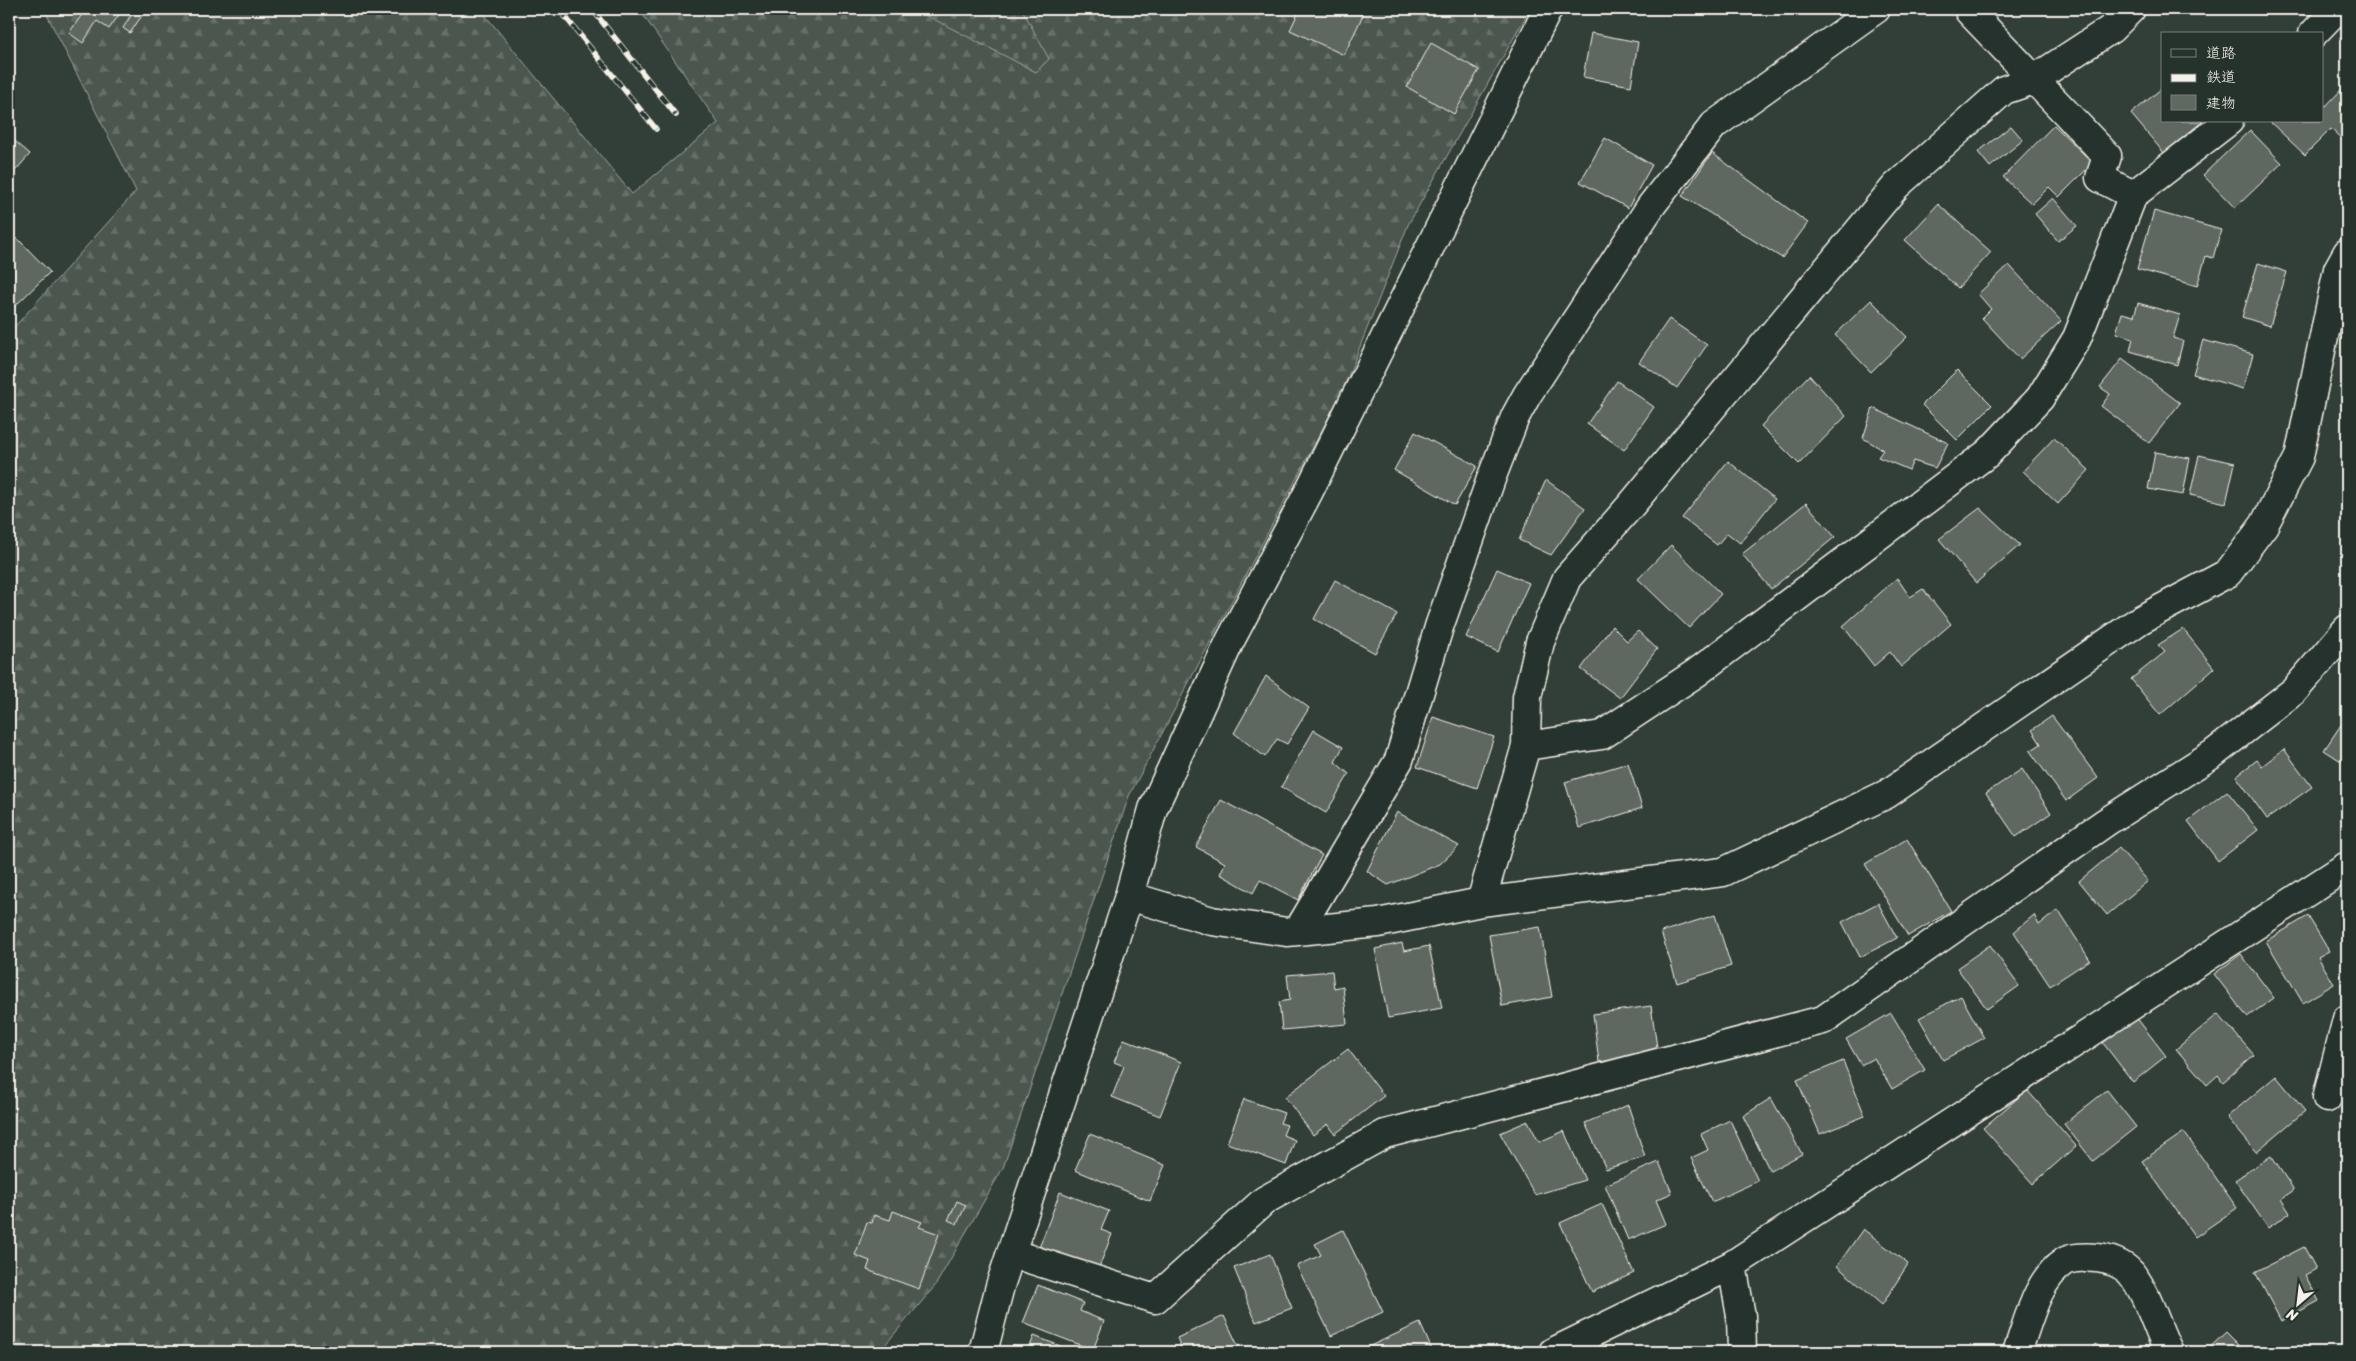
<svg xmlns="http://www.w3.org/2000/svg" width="2356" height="1361" viewBox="0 0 2356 1361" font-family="Sriracha,'Klee One',sans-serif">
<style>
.forest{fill:url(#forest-firs);stroke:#a0a49c}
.cemetery{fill:url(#cemetery-stones);stroke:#a0a49c}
.building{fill:#5f6861;stroke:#f4f1e8}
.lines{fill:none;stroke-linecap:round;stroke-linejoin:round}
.minor-casing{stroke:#f4f1e8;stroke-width:31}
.minor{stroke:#26332d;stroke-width:28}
.rail-casing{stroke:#f4f1e8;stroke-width:5.5}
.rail{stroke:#26332d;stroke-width:4;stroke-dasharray:11;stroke-linecap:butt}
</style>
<defs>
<pattern id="forest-firs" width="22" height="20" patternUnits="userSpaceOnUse" patternTransform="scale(1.25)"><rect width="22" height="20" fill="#4c564f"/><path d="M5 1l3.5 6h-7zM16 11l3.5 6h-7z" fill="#666f68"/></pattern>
<pattern id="cemetery-stones" width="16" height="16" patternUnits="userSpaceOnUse" patternTransform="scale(1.25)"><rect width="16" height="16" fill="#4c564f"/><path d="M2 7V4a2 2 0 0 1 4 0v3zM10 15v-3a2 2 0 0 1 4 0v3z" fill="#666f68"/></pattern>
</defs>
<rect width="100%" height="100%" fill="#323e38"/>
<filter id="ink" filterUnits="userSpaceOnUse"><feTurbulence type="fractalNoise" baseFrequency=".02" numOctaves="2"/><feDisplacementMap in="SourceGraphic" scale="10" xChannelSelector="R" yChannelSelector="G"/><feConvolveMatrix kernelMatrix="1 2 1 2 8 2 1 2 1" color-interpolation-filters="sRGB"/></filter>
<g filter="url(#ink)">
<path class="forest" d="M44,9H480L632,194L718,123L639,9H1530L1408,225L1342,392L1129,796L1003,1168L935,1286L879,1352H9V333L136,191Z"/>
<path class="cemetery" d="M914,9H1022L1049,59L1036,72Z"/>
<path class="building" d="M76,9H123L109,29L97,21L83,43L69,33L83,13Z
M135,9L143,14L130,33L123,28Z
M1300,9H1350L1363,15L1344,55L1290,30Z
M1591,33L1638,42L1631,86L1583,77Z
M1431,43L1479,70L1454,114L1407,87Z
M2162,88V121H2203L2164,153L2131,114Z
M2341,90L2347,96V140L2345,142L2331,129L2305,155L2269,121H2322V103L2326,106Z
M2054,125L2093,163L2059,197L2049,187L2032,204L2003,177Z
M2011,126L2023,140L1990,167L1978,152Z
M2250,130L2282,163L2235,208L2203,175Z
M9,136L30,154L9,178Z
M1605,138L1652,165L1628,208L1580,182Z
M1712,153L1808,223L1782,258L1682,196Z
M2053,198L2077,226L2058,241L2035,214Z
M1938,204L1991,252L1958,288L1905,240Z
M2154,211L2221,230L2213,258L2206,256L2197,286L2137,269Z
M17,238L50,272L9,312V245Z
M2258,263L2287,272L2270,326L2242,317Z
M2009,265L2061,321L2020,359L1982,318L1991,309L1978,294Z
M1871,300L1907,337L1871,372L1835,335Z
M2138,303L2180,315L2173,338L2183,341L2177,365L2130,351L2133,338L2116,333L2122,313L2134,316Z
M1669,319L1707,345L1677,388L1639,362Z
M2203,340L2253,354L2243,389L2193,374Z
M2122,359L2180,403L2149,443L2101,406L2110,394L2100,387Z
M2347,362V397L2343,396Z
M1957,370L1992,405L1957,440L1922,405Z
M1809,375L1846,416L1799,464L1761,426Z
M1617,381L1654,407L1624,450L1587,424Z
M1873,408L1948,443L1935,468L1913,461L1909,470L1878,457L1883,450L1863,438Z
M1415,432L1477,466L1455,505L1394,470Z
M2054,438L2089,470L2058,504L2023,471Z
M2155,452L2190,458L2183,495L2148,489Z
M2199,455L2235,463L2226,503L2190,495Z
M1728,461L1775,499L1740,543L1727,533L1717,545L1682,518Z
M1546,480L1585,508L1551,555L1519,540Z
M1806,503L1835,537L1771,589L1742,554Z
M1980,508L2020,545L1976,583L1939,539Z
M1671,545L1721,594L1689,628L1638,579Z
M1497,569L1529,583L1498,652L1466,637Z
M1897,578L1910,597L1923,589L1951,624L1901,667L1890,652L1874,666L1843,626Z
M1335,580L1397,614L1375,653L1314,619Z
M1612,626L1627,641L1638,631L1657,649L1620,698L1581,669Z
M2183,629L2214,668L2160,715L2131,679L2165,652L2158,645Z
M1266,676L1309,708L1287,744L1277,739L1265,757L1234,733Z
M2052,716L2098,778L2066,801L2030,751L2041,744L2032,730Z
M2347,716V765L2324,750Z
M1433,717L1494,737L1477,788L1417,767Z
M1314,730L1343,747L1335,762L1349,774L1326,813L1281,787Z
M2284,749L2312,787L2267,819L2236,776L2257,760L2262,766Z
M1628,763L1642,808L1579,828L1565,782Z
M2022,769L2051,813L2016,837L1986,793Z
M2227,791L2258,830L2218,861L2188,821Z
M1221,800L1322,855L1298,900L1260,880L1253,893L1220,874L1225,863L1196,847Z
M1397,812L1459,846L1440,864L1388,885L1367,871Z
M1907,839L1951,911L1908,936L1865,864Z
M2119,848L2148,881L2107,915L2079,881Z
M1878,903L1897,938L1860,957L1842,922Z
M2058,910L2090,960L2050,986L2014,932L2034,915L2039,925Z
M1715,915L1731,966L1677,983L1661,932Z
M2308,916L2329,951L2318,957L2334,984L2303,1003L2266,941Z
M1540,927L1552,997L1502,1006L1489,935Z
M1402,943L1404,951L1429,946L1442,1008L1388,1018L1375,949Z
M1990,945L2019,986L1987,1009L1957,968Z
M2241,954L2274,998L2247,1017L2214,974Z
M1332,971L1334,988L1343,986L1347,1024L1282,1030L1279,1002L1290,1000L1287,975Z
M1961,996L1984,1038L1943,1060L1919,1018Z
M1651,1006L1658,1054L1599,1062L1593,1014Z
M1891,1013L1925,1070L1892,1089L1874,1058L1861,1065L1846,1039Z
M2218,1014L2254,1055L2223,1082L2218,1075L2207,1085L2176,1049Z
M2136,1017L2166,1056L2133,1082L2103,1043Z
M1124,1039L1181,1062L1160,1116L1112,1097L1124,1066L1114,1062Z
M1348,1049L1384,1096L1335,1134L1328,1124L1313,1135L1285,1097Z
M1843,1061L1865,1116L1820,1134L1797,1080Z
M2276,1076L2305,1111L2256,1152L2227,1117Z
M2027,1090L2076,1146L2033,1184L1983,1128Z
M2107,1090L2136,1127L2093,1161L2064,1124Z
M1771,1098L1802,1154L1770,1171L1743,1116Z
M1244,1099L1284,1113L1280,1123L1287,1125L1283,1135L1295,1140L1286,1165L1227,1143Z
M1628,1105L1645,1157L1606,1169L1585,1123Z
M1730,1120L1758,1181L1712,1202L1691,1158L1708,1150L1701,1134Z
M1528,1121L1539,1142L1564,1131L1585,1180L1535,1195L1500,1133Z
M2184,1132L2237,1208L2195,1237L2142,1161Z
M1090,1134L1165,1165L1150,1201L1075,1170Z
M2271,1156L2294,1190L2281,1199L2290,1213L2268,1228L2235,1180Z
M1659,1162L1672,1193L1656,1200L1666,1224L1628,1240L1605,1185Z
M1060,1192L1109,1211L1101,1230L1112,1234L1098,1270L1039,1248Z
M957,1201L966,1205L957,1224L948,1220Z
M1602,1204L1634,1273L1592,1292L1560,1223Z
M893,1211L922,1222L919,1227L939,1234L919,1289L867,1270L870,1261L855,1255L867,1222L872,1223L874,1215L890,1220Z
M1863,1229L1908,1264L1882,1305L1837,1266Z
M1343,1230L1383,1312L1331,1336L1297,1266L1321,1255L1315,1244Z
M2304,1247L2316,1269L2305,1275L2319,1301L2281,1321L2255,1272Z
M1270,1254L1292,1308L1256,1322L1234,1268Z
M1038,1285L1083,1303L1080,1311L1104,1321L1093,1350L1023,1323Z
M1224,1316L1239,1348L1230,1352H1183L1177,1338Z
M1420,1323L1433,1352H1357Z
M2226,1332L2246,1352H2205Z
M1034,1336L1076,1352H1028Z
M2096,1344L2106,1352H2090Z"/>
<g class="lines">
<g class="minor-casing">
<path id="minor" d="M1969,11L2107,156L2100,178L2133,195
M2313,34L2337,9
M1526,746L1602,735L1696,673L1988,453L2040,398L2077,338L2133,195L2229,121
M1129,896L1212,921L1287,932L1378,923L1481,902L1723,872L1887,794L2140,620L2228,573L2264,525L2299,457L2338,269L2347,253
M1481,902L1526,746L1527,697L1540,642L1567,578L1632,504L1896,186L2004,90L2033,80L2111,29L2131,9
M1298,931L1399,760L1439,627L1491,479L1515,417L1527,395L1651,206L1714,125L1876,9
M2327,1098L2347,1019
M1011,1253L1155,1299L1265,1200L1385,1134L1823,1020L2106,822L2213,754L2294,691L2347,629
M1732,1265L1741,1316L1742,1352
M983,1352L1000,1286L1129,896L1153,809L1230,641L1308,493L1548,9
M1553,1352L1732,1265L2347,866
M2017,1352C2028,1323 2036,1281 2064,1262C2071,1257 2088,1257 2097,1258C2109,1259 2123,1264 2131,1273C2149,1296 2156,1327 2169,1352"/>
</g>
<use href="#minor" class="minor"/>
<g class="rail-casing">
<path id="rail" d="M559,9L656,129
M592,9L676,115"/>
</g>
<use href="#rail" class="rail"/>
</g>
</g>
<rect width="2356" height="1361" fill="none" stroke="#26332d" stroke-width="30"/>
<rect x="15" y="15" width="2326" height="1331" fill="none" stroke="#f4f1e8" stroke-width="2" filter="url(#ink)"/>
<rect x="2161" y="32" width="162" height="90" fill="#26332d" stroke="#787f78"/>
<rect x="2171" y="49" width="25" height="8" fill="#26332d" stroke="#787f78"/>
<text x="2206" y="58" font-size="15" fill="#f4f1e8">道路</text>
<rect x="2171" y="74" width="25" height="8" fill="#f4f1e8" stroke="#787f78"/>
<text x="2206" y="82" font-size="15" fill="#f4f1e8">鉄道</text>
<rect x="2171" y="95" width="25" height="15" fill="#5f6861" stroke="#787f78"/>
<text x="2206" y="108" font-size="15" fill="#f4f1e8">建物</text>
<g transform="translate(2298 1304) rotate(208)" stroke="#26332d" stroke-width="4" paint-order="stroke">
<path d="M0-4L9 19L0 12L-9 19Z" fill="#f4f1e8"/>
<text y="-8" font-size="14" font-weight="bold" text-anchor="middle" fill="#f4f1e8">N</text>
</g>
</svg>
